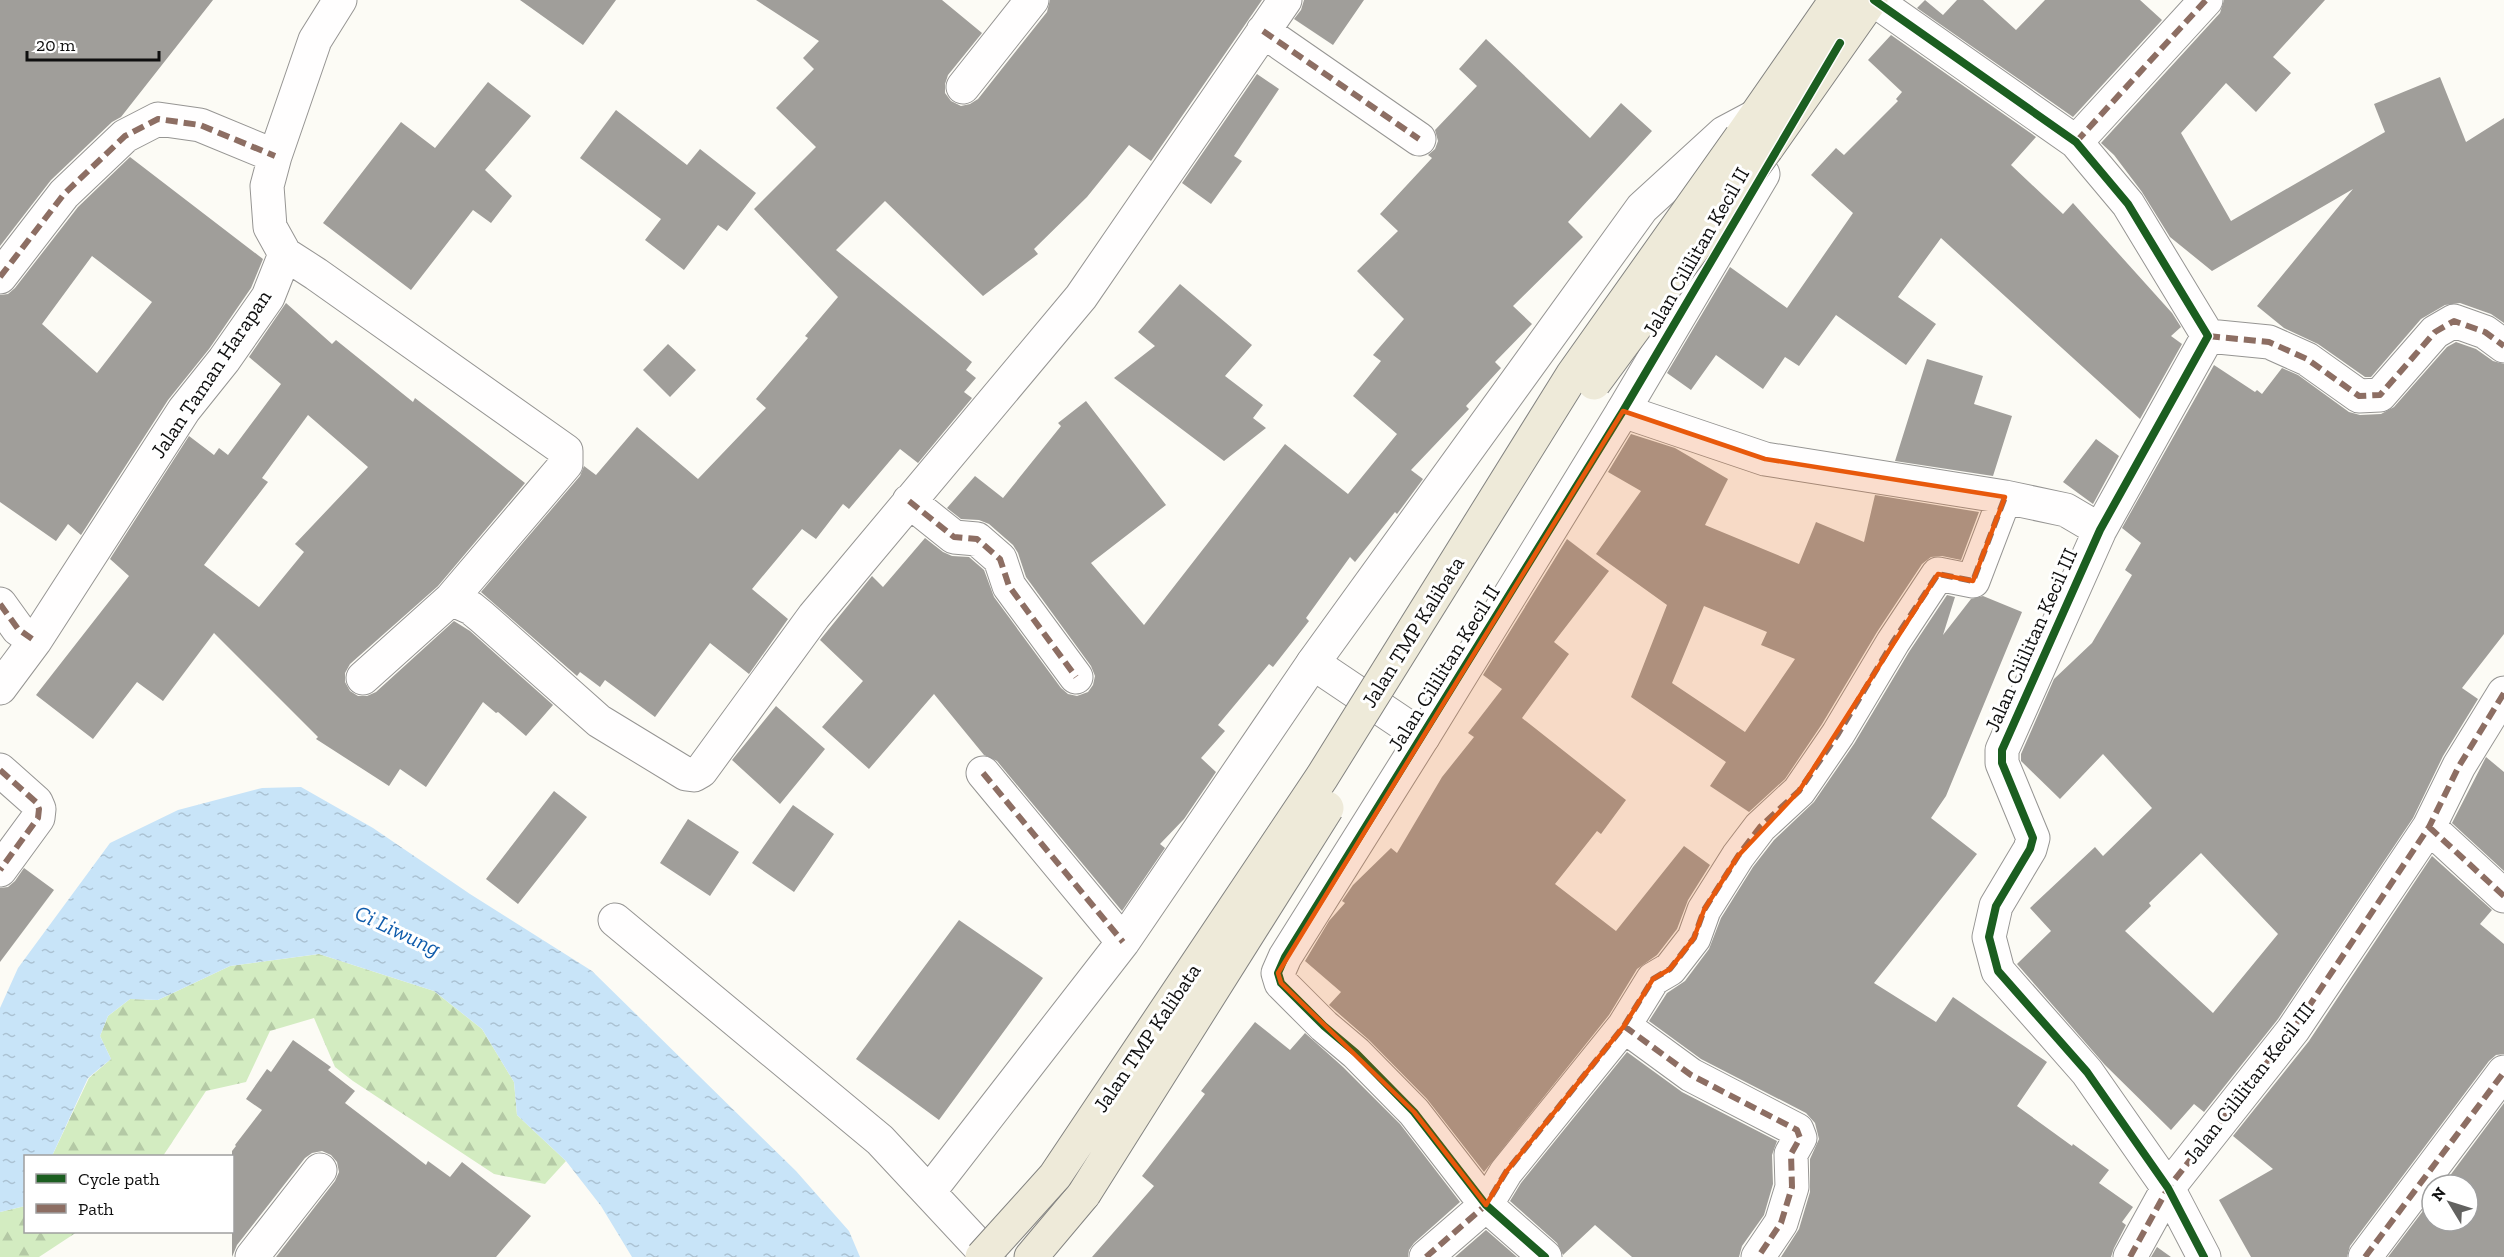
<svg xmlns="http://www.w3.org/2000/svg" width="2504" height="1257" viewBox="0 0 2504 1257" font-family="'Zilla Slab',serif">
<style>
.forest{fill:url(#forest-firs)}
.water{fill:url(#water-ripples)}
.building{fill:#a09e9a;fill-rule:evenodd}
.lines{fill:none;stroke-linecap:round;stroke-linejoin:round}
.minor-casing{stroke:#969593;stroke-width:35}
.tertiary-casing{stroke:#969593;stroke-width:35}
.primary-casing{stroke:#838380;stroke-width:35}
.minor{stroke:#fffefe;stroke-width:33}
.tertiary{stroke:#fffefe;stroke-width:33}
.primary{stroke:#eeead9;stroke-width:33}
.primary-bridge-casing{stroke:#838380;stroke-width:35;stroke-linecap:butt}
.primary-bridge{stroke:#eeead9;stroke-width:33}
.quiet{stroke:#8d6e63;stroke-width:6;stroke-dasharray:12 6;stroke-linecap:butt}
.cycleway-casing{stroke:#fff;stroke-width:11}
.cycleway{stroke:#1b5e20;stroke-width:8}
.marked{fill:#e8590c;fill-opacity:0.2;stroke:#e8590c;stroke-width:4.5;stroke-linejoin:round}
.labels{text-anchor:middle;stroke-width:6;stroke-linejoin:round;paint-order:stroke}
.street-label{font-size:21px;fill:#0f0f0f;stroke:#fff}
.water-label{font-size:22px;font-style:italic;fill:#0f5bab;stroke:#fff}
</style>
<defs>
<pattern id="forest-firs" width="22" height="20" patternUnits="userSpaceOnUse" patternTransform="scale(1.5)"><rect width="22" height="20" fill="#d3ecc1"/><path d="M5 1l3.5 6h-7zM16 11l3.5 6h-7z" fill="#b4c9a5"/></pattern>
<pattern id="water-ripples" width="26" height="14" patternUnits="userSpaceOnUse" patternTransform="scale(1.5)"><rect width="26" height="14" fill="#c8e4f8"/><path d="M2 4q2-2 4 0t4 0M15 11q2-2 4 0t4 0" fill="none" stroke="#abc2d3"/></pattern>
</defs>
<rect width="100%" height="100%" fill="#fcfbf5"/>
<path class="forest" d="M319,954L434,991L482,1029L514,1082L517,1115L566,1161L545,1184L494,1174L353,1081L335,1067L314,1018L270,1031L246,1082L206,1091L163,1156H52L89,1078L111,1059L100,1036L108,1016L130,999L158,1000L230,966Z
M25,1206L26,1232H77L39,1257H0V1212Z"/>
<path class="water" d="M301,787L373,828L470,894L592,971L796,1171L849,1231L860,1257H632L601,1206L566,1161L517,1115L514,1082L482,1029L434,991L319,954L230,966L158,1000L130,999L108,1016L100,1036L111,1059L88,1078L52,1156H26L25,1206L0,1212V1008L18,968L110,843L178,810L262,788Z"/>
<path class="building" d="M0,0H213L121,117L112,122L51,180L0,246Z
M520,0H616L583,45Z
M756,0H942L982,33L948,75L945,84V93L951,101L961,106L970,104L978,99L1047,12L1050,0H1262L1151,161L1129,145L1087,197L1034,249L1038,254L983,296L885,201L836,250L972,362L966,370L976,378L964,392L972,398L918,463L900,449L849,509L843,504L816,539L802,529L752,589L788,619L749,674L710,643L655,717L605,680L600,687L580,672L577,676L481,592L580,476L584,466L596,475L637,427L698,479L766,408L756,399L808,338L805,336L838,297L754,209L816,147L776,108L814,69L803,58L819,41Z
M1304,0H1364L1333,45L1294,19L1301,10Z
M1925,0L1943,15L1957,0H1983L2016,30L2045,0H2140L2162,20L2073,117L1917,8Z
M2224,0H2325L2273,57L2291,73L2256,112L2226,83L2181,133L2231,221L2385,132L2374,104L2440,77L2466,142L2504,118V323L2491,314L2460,303L2445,305L2421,319L2371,377H2365L2318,344L2284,328L2257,306L2353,189L2212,271L2170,237L2142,192L2114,155L2101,143L2220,13Z
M1891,35L2036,137L2011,165L2063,214L2073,203L2172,313L2181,327L2171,336L2182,344L2140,419L1941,238L1898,297L1936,324L1906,365L1836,315L1799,366L1785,357L1763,389L1716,355L1691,390L1667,373L1730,267L1787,308L1853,213L1811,175L1836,148L1844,155L1898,101L1896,99L1902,92L1868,60Z
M1486,39L1590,138L1621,103L1652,131L1568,222L1583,237L1513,306L1532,324L1495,362L1501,368L1466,406L1469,409L1411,470L1423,479L1400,510L1397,514L1395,512L1355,562L1350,557L1306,618L1309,621L1273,667L1269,664L1218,725L1225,731L1201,758L1216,772L1184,819L1160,844L1165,848L1122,911L997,761L984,755L934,694L869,769L822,727L863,681L820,640L872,576L883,587L925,538L943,552L952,556L969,557L984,570L994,597L1061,688L1068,694L1077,696L1088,692L1093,685L1095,676L1091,666L1026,577L1018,553L1013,545L989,524L979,520L961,519L947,508L975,476L1003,498L1061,426L1058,423L1086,401L1166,505L1091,563L1144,625L1285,444L1348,494L1397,434L1353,396L1381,361L1373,355L1404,319L1357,271L1398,231L1380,214L1432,158L1428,155L1435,149L1438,141L1435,130L1477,86L1459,69Z
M1257,74L1279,89L1234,156L1242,161L1211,204L1182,183Z
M488,82L531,116L485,170L512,196L491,223L473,210L411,290L323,223L401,122L435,148Z
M616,110L687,165L700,149L756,193L727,231L718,225L684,270L645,240L661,219L580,158Z
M130,157L263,259L251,288L209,349L168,400L81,535L68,524L56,541L0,502V295L8,294L15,288L78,207ZM92,256L152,302L97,373L42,324Z
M1180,284L1252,345L1225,376L1263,405L1253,418L1266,428L1224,461L1114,378L1155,346L1138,332Z
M286,303L332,344L336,340L413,402L415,398L525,483L438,586L350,664L345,673V682L350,691L358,696H367L376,692L454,621L470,631L553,705L526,736L498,712L496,713L483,702L426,787L400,769L389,786L316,739L318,737L214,633L163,701L137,682L93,739L36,695L129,576L110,559L189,436L214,455L219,448L228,455L281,384L249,357ZM308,415L368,467L295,544L304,552L259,607L204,565L268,482L262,478Z
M2456,342L2476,349L2493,361L2504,364V634L2462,688L2478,699L2443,756L2413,818L2278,1019L2204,1112L2194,1104L2171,1130L2105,1065L2017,964L2051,931L2030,908L2095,847L2103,856L2152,808L2103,754L2060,799L2021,761V754L2054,679L2092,643L2132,575L2125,570L2141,543L2122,528L2214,365L2255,392L2257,390L2262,394L2282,368L2298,375L2349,412L2360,415L2381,414L2394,407L2447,347ZM2201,853L2278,934L2213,1013L2125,931L2151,906L2149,903Z
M668,344L696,370L670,397L643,370Z
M1927,359L1983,376L1974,404L2012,416L1993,476L1895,461Z
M1631,434L1675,448L1728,479L1705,525L1799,564L1816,522L1864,542L1875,495L1979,512L1961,560L1942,556L1931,557L1922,564L1877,632L1822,724L1785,779L1749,812L1710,786L1726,762L1631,697L1667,605L1596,554L1641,491L1608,472ZM1704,606L1767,632L1761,645L1795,659L1745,732L1672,683Z
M2096,439L2119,456L2093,504L2063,482Z
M1567,539L1609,571L1554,642L1569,654L1522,718L1626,800L1601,834L1597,831L1555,884L1616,931L1684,846L1710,865L1688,900L1677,929L1657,955L1637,969L1609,1015L1484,1172L1427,1099L1369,1040L1329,1005L1341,992L1305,961L1329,921L1345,903L1342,901L1353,885L1391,848L1397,853L1442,777L1474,737L1468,733L1502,689L1483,675Z
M1947,595L1955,597L1943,635L1971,599L1983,596L2022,612L1946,796L1931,818L1977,854L1874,983L1936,1022L1953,997L2047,1062L2017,1106L2072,1146L2073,1144L2109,1170L2099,1183L2133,1207L2122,1222L2126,1225L2114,1248L2111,1257H1781L1799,1229L1810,1192V1159L1819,1139L1815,1123L1806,1113L1701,1059L1649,1021L1667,993L1685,981L1709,949L1721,918L1753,867L1774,840L1814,802L1854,744L1909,652Z
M776,706L825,749L780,804L732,760Z
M2486,757L2504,772V871L2452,823Z
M554,791L587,817L518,904L486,879Z
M793,805L834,834L794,892L752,863Z
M688,819L739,852L710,896L660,863Z
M2432,856L2492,910L2480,924L2504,944V1054L2496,1055L2489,1061L2350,1246L2347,1257H2251L2219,1200L2273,1169L2233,1136L2309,1041Z
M24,868L54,890L0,962V888L8,887L15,881Z
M959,920L1043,978L939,1120L856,1059Z
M1255,1022L1290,1050L1305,1033L1343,1067L1400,1124L1460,1202L1414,1243L1409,1250L1408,1257H1092L1154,1186L1142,1176L1205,1094L1201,1091Z
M293,1040L331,1067L328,1070L355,1091L345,1103L426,1165L428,1161L450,1177L462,1162L531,1216L496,1257H276L335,1181L339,1172L337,1162L331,1155L322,1151L312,1153L305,1158L237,1245L232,1257V1151L236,1146L235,1145L262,1110L246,1099L267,1069L271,1072Z
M1627,1052L1682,1092L1777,1141L1772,1155L1773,1184L1764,1215L1742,1246L1739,1257H1632L1595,1225L1563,1255L1557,1243L1510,1201L1521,1183Z
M2504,1103V1257H2388L2432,1199V1221H2468V1185H2443Z
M1486,1230L1517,1257H1455Z
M2157,1247L2171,1257H2151Z"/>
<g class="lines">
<g class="minor-casing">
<path id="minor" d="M1874,0L2076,142L2128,204L2208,336L2100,530L2002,750V763L2033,838L2030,849L1996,906L1989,937L1998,971L2087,1072L2168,1188L2204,1257
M1263,31L1419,139
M963,87L1032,0
M2076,142L2206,0
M285,254L316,274L566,451V464L451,599
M0,277L64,194L125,136L158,119L200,125L275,156
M2208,336L2269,342L2307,359L2359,396L2380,395L2435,332L2454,321L2485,332L2504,346
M1623,411L1765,459L2005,497L2066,510L2100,530
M909,501L954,537L977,539L1000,559L1009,586L1076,677
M0,604L18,629L35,641
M363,678L451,599L471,608L482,617L599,721L686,774L694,775L701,771L814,616L1081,297L1285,0
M0,688L35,641L184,410L224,360L268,297L285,254L270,227L267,186L275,156L315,40L340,0
M1423,737L1285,957L1278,973L1281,983L1324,1026L1356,1053L1414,1112L1486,1205L1545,1257
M0,770L36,802L39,809L38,818L0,870
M983,773L1123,942
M2429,827L2504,896
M615,920L880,1140L989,1257
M1624,1026L1691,1075L1797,1130L1800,1138L1791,1154L1792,1187L1781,1223L1758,1257
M929,1192L1123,942L1313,663
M252,1257L320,1170
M1426,1257L1486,1205L1506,1172L1624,1026L1653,979L1670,969L1694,938L1704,910L1738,856L1760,827L1799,791L1838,734L1893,642L1938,574L1973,581L2005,497
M2130,1257L2168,1188L2293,1030L2429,827L2459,766L2504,693
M2365,1257L2504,1072"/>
</g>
<g class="tertiary-casing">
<path id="tertiary" d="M1754,117L1724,133L1642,208L1313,663L1423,737L1623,411L1763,174"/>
</g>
<g class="primary-casing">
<path id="primary" d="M1741,137L1836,0
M1767,148L1871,0
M1031,1257L1084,1194"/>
</g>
<use href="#minor" class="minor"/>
<use href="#tertiary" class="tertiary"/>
<use href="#primary" class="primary"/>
<g class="primary-bridge-casing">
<path id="primary-bridge" d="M1594,383L1767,148
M1084,1194L1327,808
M982,1257L1055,1176L1322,777L1573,374L1741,137"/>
</g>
<use href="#primary-bridge" class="primary-bridge"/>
<path class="quiet" d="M1263,31L1419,139
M2076,142L2206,0
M0,277L64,194L125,136L158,119L200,125L275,156
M2208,336L2269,342L2307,359L2359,396L2380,395L2435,332L2454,321L2485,332L2504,346
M909,501L954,537L977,539L1000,559L1009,586L1076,677
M0,604L18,629L35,641
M0,770L36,802L39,809L38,818L0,870
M983,773L1123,942
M2429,827L2504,896
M1624,1026L1691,1075L1797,1130L1800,1138L1791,1154L1792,1187L1781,1223L1758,1257
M1426,1257L1486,1205L1506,1172L1624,1026L1653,979L1670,969L1694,938L1704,910L1738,856L1760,827L1799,791L1838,734L1893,642L1938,574L1973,581L2005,497
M2130,1257L2168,1188L2293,1030L2429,827L2459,766L2504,693
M2365,1257L2504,1072"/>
<g class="cycleway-casing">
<path id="cycleway" d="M1874,0L2076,142L2128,204L2208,336L2100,530L2002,750V763L2033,838L2030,849L1996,906L1989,937L1998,971L2087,1072L2168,1188L2204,1257
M1545,1257L1486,1205L1414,1112L1356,1053L1324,1026L1281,983L1278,973L1285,957L1623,411L1840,43"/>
</g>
<use href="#cycleway" class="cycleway"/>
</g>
<path class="marked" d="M1623,411L1765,459L2005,497L1973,581L1938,574L1799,791L1738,856L1704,910L1694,938L1670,969L1653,979L1624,1026L1506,1172L1486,1205L1414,1112L1281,983L1278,973Z"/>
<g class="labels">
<g class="street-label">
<text transform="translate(1696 252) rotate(-60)" y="7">Jalan Cililitan Kecil II</text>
<text transform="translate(211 374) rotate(-56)" y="7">Jalan Taman Harapan</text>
<text transform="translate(1413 632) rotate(-58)" y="7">Jalan TMP Kalibata</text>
<text transform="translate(2031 640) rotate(-66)" y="7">Jalan Cililitan Kecil III</text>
<text transform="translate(1444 668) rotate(-58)" y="7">Jalan Cililitan Kecil II</text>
<text transform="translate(1147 1038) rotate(-56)" y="7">Jalan TMP Kalibata</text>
<text transform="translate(2249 1083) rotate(-52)" y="7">Jalan Cililitan Kecil III</text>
</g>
<g class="water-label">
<text transform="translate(398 930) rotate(25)" y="8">Ci Liwung</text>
</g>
</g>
<rect x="24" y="1155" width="210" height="78" fill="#ffffff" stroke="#9f9f9f" stroke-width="1.5"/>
<rect x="36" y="1174" width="30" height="9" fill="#1b5e20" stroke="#9f9f9f" stroke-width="1.5"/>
<text x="78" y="1185" font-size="18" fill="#0f0f0f">Cycle path</text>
<rect x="36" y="1204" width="30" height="9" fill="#8d6e63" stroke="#9f9f9f" stroke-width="1.5"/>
<text x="78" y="1215" font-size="18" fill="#0f0f0f">Path</text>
<g transform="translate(2450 1203) rotate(308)"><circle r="28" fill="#ffffff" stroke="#9f9f9f" stroke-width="1.5"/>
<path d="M0-4.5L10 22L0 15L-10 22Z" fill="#626260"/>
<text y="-9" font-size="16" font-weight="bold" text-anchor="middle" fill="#0f0f0f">N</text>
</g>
<path d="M27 51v9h132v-9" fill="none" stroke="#0f0f0f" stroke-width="3"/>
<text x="36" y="51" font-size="18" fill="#0f0f0f" stroke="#ffffff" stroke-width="4.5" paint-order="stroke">20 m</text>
</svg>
